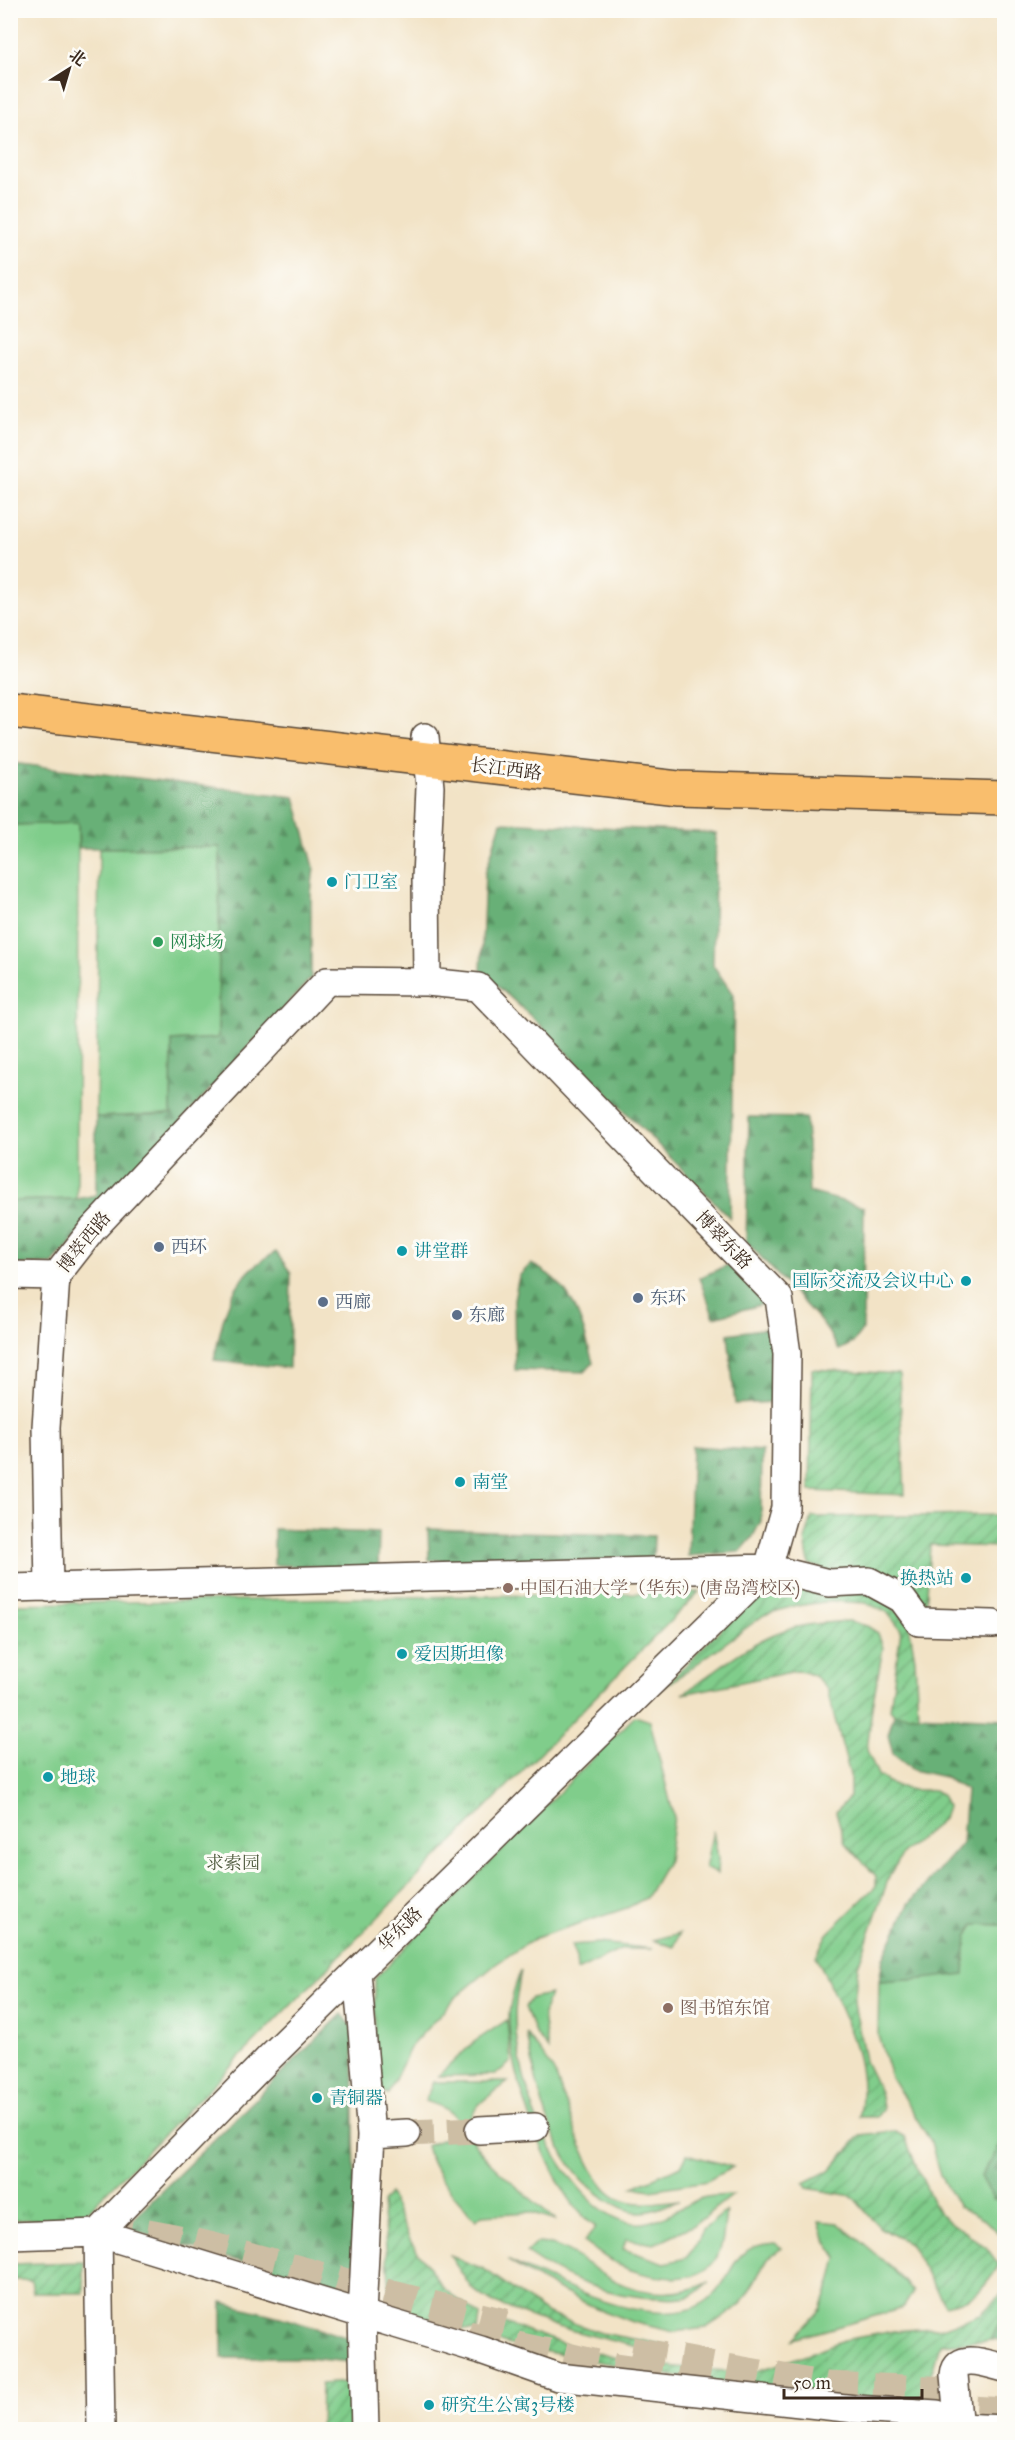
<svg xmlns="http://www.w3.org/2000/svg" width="1015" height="2440" viewBox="0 0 1015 2440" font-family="'IM FELL Great Primer','Noto Serif SC',serif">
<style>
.grass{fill:#80cd8b;stroke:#5e7c54;stroke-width:1.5}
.forest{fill:url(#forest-firs);stroke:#526d4a;stroke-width:1.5}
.park{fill:url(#park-tufts);stroke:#5e7c54;stroke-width:1.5}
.garden{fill:url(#garden-furrows);stroke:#5e7c54;stroke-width:1.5}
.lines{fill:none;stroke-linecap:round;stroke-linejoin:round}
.minor-tunnel{stroke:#cdbea4;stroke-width:27;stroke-dasharray:27 14;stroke-linecap:butt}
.major-tunnel{stroke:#cdbea4;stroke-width:33;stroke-dasharray:33 16;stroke-linecap:butt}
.minor-casing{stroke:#564637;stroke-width:30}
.major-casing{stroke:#564637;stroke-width:36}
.minor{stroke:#fff;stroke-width:27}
.major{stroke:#f9be6d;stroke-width:33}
.culture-dot{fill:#0f9aa8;stroke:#fdfcf7;stroke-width:2}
.leisure-dot{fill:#2e9e5b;stroke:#fdfcf7;stroke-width:2}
.service-dot{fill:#5c6f8a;stroke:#fdfcf7;stroke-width:2}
.education-dot{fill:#8d6e63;stroke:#fdfcf7;stroke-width:2}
.labels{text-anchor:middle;stroke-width:6;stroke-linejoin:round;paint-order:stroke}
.street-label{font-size:18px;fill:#3b2a1e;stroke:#fdfcf7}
.culture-label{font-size:18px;fill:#0d838f;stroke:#fdfcf7;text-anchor:start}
.leisure-label{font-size:18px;fill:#27864d;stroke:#fdfcf7;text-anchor:start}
.service-label{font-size:18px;fill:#4e5e75;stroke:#fdfcf7;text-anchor:start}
.education-label{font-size:18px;fill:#785e54;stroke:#fdfcf7;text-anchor:start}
.park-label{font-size:18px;fill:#505b3f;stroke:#fdfcf7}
</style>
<defs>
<pattern id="forest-firs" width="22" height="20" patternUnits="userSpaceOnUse" patternTransform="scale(1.5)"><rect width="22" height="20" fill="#68b077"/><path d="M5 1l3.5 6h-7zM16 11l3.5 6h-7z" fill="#578f61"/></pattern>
<pattern id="park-tufts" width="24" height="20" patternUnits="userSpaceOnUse" patternTransform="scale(1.5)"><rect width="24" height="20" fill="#80cd8b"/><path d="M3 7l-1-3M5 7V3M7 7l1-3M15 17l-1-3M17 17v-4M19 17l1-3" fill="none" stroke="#6aa771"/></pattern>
<pattern id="garden-furrows" width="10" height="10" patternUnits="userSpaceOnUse" patternTransform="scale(1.5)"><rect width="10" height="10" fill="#80cd8b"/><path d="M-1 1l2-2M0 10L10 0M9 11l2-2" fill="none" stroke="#6aa771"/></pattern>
</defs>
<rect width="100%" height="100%" fill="#fdfcf7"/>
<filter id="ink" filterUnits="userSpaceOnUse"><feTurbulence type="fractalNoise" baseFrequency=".0167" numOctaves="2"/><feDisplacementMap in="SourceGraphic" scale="12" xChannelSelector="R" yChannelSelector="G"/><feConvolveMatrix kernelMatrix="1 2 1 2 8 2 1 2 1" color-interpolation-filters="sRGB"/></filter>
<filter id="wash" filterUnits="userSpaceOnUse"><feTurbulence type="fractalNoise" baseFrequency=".008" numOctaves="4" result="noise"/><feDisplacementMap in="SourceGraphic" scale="24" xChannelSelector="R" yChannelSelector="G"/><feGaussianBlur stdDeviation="1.35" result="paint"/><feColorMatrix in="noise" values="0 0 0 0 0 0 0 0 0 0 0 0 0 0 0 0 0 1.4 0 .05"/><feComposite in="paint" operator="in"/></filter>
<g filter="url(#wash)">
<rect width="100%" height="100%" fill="#f2e3c6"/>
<path class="grass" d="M78,823L77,1199L11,1201L10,825Z
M220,847L218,1038L172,1041L171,1115L96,1117L99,848Z
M635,1716L650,1721L674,1817L668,1860L646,1898L627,1908L535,1938L496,1964L454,1999L411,2046L388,2094L374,2087L375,1978Z
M713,1831L718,1857L717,1874L705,1868Z
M975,1924L1004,1925V2140L981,2176L993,2199L1004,2198V2237L984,2220L959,2207L940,2176L931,2142L891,2077L878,2035L879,1982L923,1979L967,1937Z
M680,1933L674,1947L653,1940Z
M599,1943L653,1949H622L577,1971L576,1958L571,1945Z
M521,1970C519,1985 515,2001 515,2015C515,2043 523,2075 531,2101C543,2142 591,2227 642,2223C660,2221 680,2208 696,2200C707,2195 721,2196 732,2195L694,2225L654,2244L626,2239L623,2249L665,2263L686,2258L694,2248L703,2230L726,2211C724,2226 724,2243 717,2257C699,2290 641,2277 615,2263C604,2257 594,2249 584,2242L596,2227C551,2198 509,2072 509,2019C509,2003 515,1985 521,1970Z
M550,1994L543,2015L548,2050L535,2033L525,2007L531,1998Z
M507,2020L511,2062L495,2075L438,2076L474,2042Z
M527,2034C536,2046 547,2059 554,2072C569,2105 585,2182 619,2198C638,2207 659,2202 679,2200C666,2205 654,2212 640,2212C627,2212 617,2205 606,2199C551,2164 538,2093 527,2034Z
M433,2082H508C497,2091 480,2100 473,2113C470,2119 470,2133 473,2140C480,2159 538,2204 556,2220L529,2212L482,2215L476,2220C456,2197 434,2177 426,2146L453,2135L459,2125C454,2110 439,2106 425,2101Z
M687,2154L733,2167L707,2181L650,2190L633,2187L681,2166Z
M819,2221L838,2223L892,2268L913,2292L903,2308L794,2339L821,2309L832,2280L837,2258L823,2235Z
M536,2243C561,2243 578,2258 599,2272C633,2294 673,2300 710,2282C704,2286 698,2293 691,2296C682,2299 669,2299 659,2298C612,2297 564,2280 526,2253Z
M775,2243L782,2248L768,2258L740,2306L706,2328L674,2332L632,2322L594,2307L545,2283L507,2260C555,2282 661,2338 709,2299C737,2276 727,2246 775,2243Z"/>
<path class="forest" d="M11,763L295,797L314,867L311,894V978L52,1264L11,1265L10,1201L77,1199L96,1195V1117L171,1114L172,1041L218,1038L220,847L79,848L78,823L11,825Z
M501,822L716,833L713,965L734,996L730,1218L537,1022L481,971L485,874Z
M749,1117L806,1118L809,1192L864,1207L863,1329L853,1343L839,1350L824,1325L746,1241Z
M276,1252L291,1273L289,1368L214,1360C224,1313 230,1275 276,1252Z
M739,1260L768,1303L714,1317L699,1278Z
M531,1264C574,1284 581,1320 593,1363L585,1372L515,1370L514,1299L519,1276Z
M774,1327L777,1402L735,1404L728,1334Z
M692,1446L762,1451L761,1521L752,1538L740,1552L688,1556Z
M274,1529L379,1533L378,1569L274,1565Z
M428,1529L654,1536L653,1562L429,1560Z
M894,1714L1004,1719V1925L974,1924L967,1937L964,1974L923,1979L879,1982L883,1958L909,1904L962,1843L966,1790L944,1777L913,1770L893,1754L888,1735Z
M342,2014L353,2028L356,2295L124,2228Z
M1004,2140V2198L993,2199L981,2176Z
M222,2302L280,2317L352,2339L350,2362L306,2358H222Z
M1004,2312V2341L991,2340Z"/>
<path class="park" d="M699,1592L81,2218L11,2220V1604Z"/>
<path class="garden" d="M812,1369L899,1374L905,1495L810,1491Z
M1004,1515V1547L930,1545L926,1609L809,1564L805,1540L812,1517Z
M781,1583L858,1589L883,1597L909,1624L915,1659L918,1715L894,1714L890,1709L901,1630L887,1612L866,1603L829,1601L790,1607L764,1615L662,1689L762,1587Z
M849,1621L867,1626L878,1633L883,1648L872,1707L867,1750L878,1775L893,1785L913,1790H934L942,1795L947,1806L943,1819L904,1852L890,1874L858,1966L854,2002L865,2061L880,2092L883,2107L877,2117H859C873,2062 838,2004 816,1956L827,1934L876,1886V1876L845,1843L836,1812L850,1796V1775L827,1689C817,1677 811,1672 796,1671L683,1694C711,1674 740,1649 772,1635C796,1624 823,1623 849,1621Z
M894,2131L905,2137L917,2168L939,2214L986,2247L999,2265C982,2292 976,2299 945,2305L909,2243L880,2228L852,2196L807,2188L804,2183L830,2170L861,2135Z
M389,2194L411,2242L444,2289L480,2316L478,2331L458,2329L392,2313L382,2203Z
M450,2256L484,2269L548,2314L601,2333L666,2345L656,2352L558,2327L492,2302L472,2289Z
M84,2262V2293H33L31,2280H11V2264Z
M1004,2292V2312L991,2340L940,2344L923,2402L734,2387L510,2345L493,2340L494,2327L502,2322L576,2348L641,2364L750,2373L783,2363L844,2340L893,2331L945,2327L981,2314Z
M359,2381L358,2429L320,2430L321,2384Z"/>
</g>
<g filter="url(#ink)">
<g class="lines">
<path class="minor-tunnel" d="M407,2133L479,2130"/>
<path class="major-tunnel" d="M98,2228C169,2235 237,2255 306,2274C372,2292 438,2309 505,2325
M468,2337L615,2370L658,2376
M631,2353L827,2388L958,2393
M927,2409L1004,2414"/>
<g class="minor-casing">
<path id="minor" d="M425,737L430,787L426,878L427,982
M10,1275L56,1276
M10,1588L768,1568L829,1583L869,1581L902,1599L919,1622L993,1624
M357,1972L371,2135L362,2314L481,2350L558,2377L855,2409L937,2414L960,2427L1004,2429
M479,2130L535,2127
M371,2135L407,2133
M10,2236L98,2233L270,2057L768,1568L785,1508L787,1354L779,1298L478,987L427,982L327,981L92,1230L56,1276L46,1427L49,1588
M101,2430L98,2233L362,2314L365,2430
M959,2430L954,2375C956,2351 989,2364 1004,2368"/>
</g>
<g class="major-casing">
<path id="major" d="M10,711L678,788L1004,798"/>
</g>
<use href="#minor" class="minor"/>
<use href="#major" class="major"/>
</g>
</g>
<g class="culture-dot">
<circle cx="332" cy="882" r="6"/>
<circle cx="402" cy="1251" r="6"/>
<circle cx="966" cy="1281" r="6"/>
<circle cx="460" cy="1482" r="6"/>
<circle cx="966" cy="1578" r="6"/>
<circle cx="402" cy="1654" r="6"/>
<circle cx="48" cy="1777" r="6"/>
<circle cx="317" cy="2098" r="6"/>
<circle cx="429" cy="2405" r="6"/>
</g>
<circle class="leisure-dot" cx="158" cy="942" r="6"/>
<g class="service-dot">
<circle cx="159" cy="1247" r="6"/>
<circle cx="638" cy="1298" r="6"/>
<circle cx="323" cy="1302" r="6"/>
<circle cx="457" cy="1315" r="6"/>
</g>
<g class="education-dot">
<circle cx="508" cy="1588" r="6"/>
<circle cx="668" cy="2008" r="6"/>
</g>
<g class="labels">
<g class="street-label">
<text transform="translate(506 769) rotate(7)" y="6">长江西路</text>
<text transform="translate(724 1240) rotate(47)" y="6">博翠东路</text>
<text transform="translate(84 1242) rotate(-51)" y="6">博萃西路</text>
<text transform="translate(400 1929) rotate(-45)" y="6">华东路</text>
</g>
<g class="culture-label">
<text x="344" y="888">门卫室</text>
<text x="414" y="1257">讲堂群</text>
<text x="954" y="1287" text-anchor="end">国际交流及会议中心</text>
<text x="472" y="1488">南堂</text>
<text x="954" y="1584" text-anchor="end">换热站</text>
<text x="414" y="1660">爱因斯坦像</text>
<text x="60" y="1783">地球</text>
<text x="329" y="2104">青铜器</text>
<text x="441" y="2411">研究生公寓3号楼</text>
</g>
<g class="leisure-label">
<text x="170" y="948">网球场</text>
</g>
<g class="service-label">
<text x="171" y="1253">西环</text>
<text x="650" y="1304">东环</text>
<text x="335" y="1308">西廊</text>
<text x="469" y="1321">东廊</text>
</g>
<g class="education-label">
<text x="520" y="1594">中国石油大学（华东）(唐岛湾校区)</text>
<text x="680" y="2014">图书馆东馆</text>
</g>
<g class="park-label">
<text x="233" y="1869">求索园</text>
</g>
</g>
<rect width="1015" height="2440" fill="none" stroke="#fdfcf7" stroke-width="36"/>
<g transform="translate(69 69) rotate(37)" stroke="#fdfcf7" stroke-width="4.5" paint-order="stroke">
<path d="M0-4.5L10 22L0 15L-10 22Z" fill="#3b2a1e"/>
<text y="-9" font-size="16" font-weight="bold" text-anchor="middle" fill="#3b2a1e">北</text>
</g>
<path d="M784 2389v9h138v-9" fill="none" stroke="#3b2a1e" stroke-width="3"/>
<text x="793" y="2389" font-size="18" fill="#3b2a1e" stroke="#fdfcf7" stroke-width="4.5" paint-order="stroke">50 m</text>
</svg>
